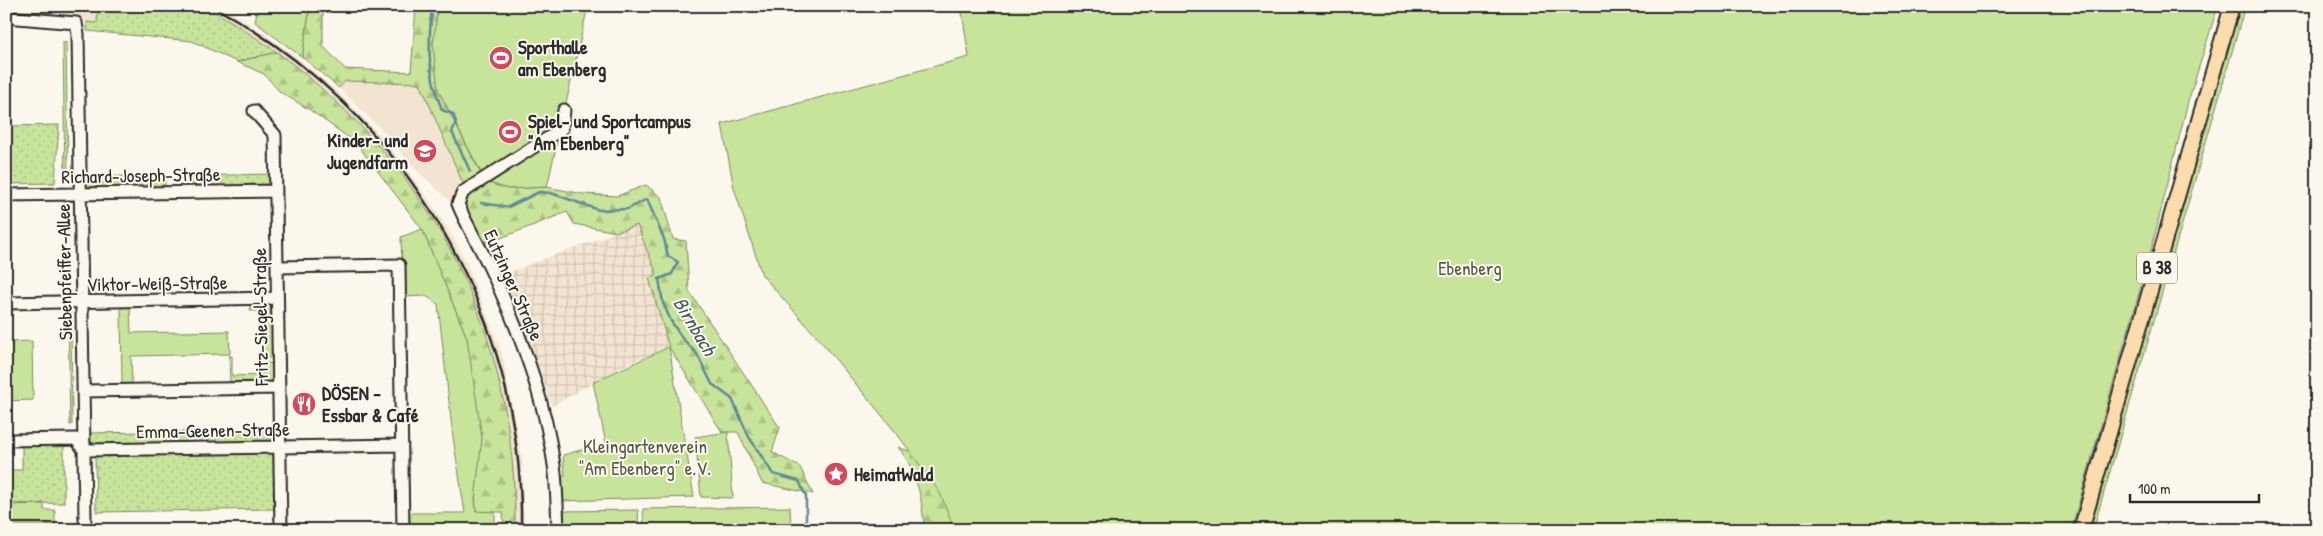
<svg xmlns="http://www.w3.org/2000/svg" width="2323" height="536" viewBox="0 0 2323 536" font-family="'Patrick Hand',sans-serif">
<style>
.built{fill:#f2e4d0}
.industrial{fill:url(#industrial-grid)}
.grass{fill:url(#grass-dots);stroke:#7a8762}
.forest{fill:url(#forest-firs);stroke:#7a8762}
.green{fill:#c8e39a;stroke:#7a8762}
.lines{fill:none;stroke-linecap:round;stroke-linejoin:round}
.stream{stroke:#5f8999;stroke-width:2.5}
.minor-casing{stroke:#2b2b2b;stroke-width:15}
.major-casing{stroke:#2b2b2b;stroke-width:18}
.minor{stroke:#fbf7ec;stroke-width:11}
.major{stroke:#fcdcac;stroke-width:14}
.rail{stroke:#2b2b2b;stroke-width:2.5}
.labels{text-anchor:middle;stroke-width:4;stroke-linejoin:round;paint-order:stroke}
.shield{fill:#fbf7ec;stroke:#696865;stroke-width:1}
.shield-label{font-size:18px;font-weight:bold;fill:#2b2b2b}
.poi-label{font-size:19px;font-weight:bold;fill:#2b2b2b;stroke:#fbf7ec;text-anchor:start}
.street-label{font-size:19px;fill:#2b2b2b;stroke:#fbf7ec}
.park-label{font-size:19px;fill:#525947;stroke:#fbf7ec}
.water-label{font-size:20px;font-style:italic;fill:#455a62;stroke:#fbf7ec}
</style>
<defs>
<pattern id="industrial-grid" width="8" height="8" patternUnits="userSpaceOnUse" patternTransform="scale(1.25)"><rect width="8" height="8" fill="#f2e4d0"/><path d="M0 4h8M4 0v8" fill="none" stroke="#d0c4b3"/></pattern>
<pattern id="grass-dots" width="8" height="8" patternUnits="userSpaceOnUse" patternTransform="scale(1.25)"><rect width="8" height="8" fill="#c8e39a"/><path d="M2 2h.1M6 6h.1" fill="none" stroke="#acc385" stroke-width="1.8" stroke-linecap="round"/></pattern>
<pattern id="forest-firs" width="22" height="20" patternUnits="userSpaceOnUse" patternTransform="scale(1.25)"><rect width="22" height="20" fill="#c8e39a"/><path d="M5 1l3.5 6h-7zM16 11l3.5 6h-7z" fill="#acc385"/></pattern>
</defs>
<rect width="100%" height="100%" fill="#fbf7ec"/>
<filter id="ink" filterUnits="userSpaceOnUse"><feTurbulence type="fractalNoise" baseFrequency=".02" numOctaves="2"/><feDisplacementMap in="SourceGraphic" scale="10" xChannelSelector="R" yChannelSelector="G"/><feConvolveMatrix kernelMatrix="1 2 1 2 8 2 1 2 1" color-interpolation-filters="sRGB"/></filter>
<g filter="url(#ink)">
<path class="built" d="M6,6H98L97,23L6,17Z
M205,6H221L241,18L293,54L339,93L382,137L399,159L434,207L455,241L467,264L502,354L522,457L524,530H515L511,451L497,373L489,339L475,301L416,194L368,132L325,90L250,33Z
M345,81L420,83L464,186L450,201L411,165L389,137L339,88Z
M44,504V510H55V525H69V530H6V505Z"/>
<path class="industrial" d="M637,225L657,275L649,279L669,347L625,365L552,406L540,371L520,329L523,319L501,275Z"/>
<path class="grass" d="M98,6H205L234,23L277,52L237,62L192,41L87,31V22L97,23Z
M2238,6H2245L2224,80L2093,530H2087Z
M63,42H66L68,180H65Z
M59,125L55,183L6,184V126Z
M83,173H86V177L132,176V188L83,189Z
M272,174L269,182L263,186L191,187V176Z
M165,176V188H135V177Z
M68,311H71L72,425H70Z
M273,430V441L92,444L89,440V433Z
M64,443V503L6,504V470H22V446Z
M273,452L274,509L96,512L95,453Z"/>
<path class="forest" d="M303,6H323V46L345,69L411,72L416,6H438V90L481,174L464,186L420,83L345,81L339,88L302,57L310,7Z
M277,52C435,170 517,332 515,530H504L503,512H476L467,338L422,229L356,143L310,110L280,92L264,74L237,62Z
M486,182L508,189L547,187L583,194L617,196L646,185L661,197L673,239L686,241L689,291L780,428L772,452L800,467L813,494L762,483L738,432H722L669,347L649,278L657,275L637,225L616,232L574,224L567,212L483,245L463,206L465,197Z
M898,447L978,478L1023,530H924C923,501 917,471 898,447Z"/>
<path class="green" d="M258,6L310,7L302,57L255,22Z
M438,6H588L547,187L508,189L486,182L438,90L433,44Z
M961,6H2218L2188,102L2149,258L2071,530H955L940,493L898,435L818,338L762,275L734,188L722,124L969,57Z
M422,229L467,338L482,438L475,499L476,511L495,512V530H406V513H465L453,437L438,304L426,296L403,297L401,237Z
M121,305H130L131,333L229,331L230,354L131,356L132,386H122Z
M250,305H271L272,358H263L262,311H250Z
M32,341L33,400L6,401V342Z
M669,347L694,497L562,501L560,477L565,476L563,455L606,443L593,382Z
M229,356H232V376L263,375V362L273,364V381L230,382Z
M728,432L733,498L701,497L695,437Z
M44,504V510H55V525H6V505Z
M790,507L791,530H644L643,509Z
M638,510L639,530H563L562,511Z"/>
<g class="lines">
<path class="stream" d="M432,6C428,48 427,70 442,110L453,114L456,122L452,132L470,171
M481,203L508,207L539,192L551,193L599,210L628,209L647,199L664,239L668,256L678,262L672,274L659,279L663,303L671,321L682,338L697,354L712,384L732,399L749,437L773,474L799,481L806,496V530"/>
<g class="minor-casing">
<path id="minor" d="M6,17L76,23L78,34L85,520
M254,111L275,135L281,530
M6,195L276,191
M277,267L399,265L403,530
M6,303L277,298
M83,391L279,388
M6,440L76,439L84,450L402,445
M558,530C557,508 557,486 554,465C544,394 518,326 487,262C478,243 466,224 458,204L463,192L562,129L564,110"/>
</g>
<g class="major-casing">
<path id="major" d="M2081,530L2232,6"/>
</g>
<use href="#minor" class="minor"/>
<use href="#major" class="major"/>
<path class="rail" d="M212,6C403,108 525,314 521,530"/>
</g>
</g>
<defs>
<g id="stadium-disc" transform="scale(1.25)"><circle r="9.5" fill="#d1495b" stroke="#fbf7ec"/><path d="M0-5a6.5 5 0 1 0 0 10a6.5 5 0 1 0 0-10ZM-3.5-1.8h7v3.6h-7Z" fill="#fff"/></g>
<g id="school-disc" transform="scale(1.25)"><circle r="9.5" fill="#d1495b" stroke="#fbf7ec"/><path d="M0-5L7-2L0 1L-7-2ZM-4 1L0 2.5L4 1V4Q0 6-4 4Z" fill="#fff"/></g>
<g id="restaurant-disc" transform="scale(1.25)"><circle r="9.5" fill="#d1495b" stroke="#fbf7ec"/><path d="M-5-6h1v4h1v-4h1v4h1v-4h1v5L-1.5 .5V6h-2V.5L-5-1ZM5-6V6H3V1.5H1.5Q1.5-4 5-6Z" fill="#fff"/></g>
<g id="sight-disc" transform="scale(1.25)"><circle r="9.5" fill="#d1495b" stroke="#fbf7ec"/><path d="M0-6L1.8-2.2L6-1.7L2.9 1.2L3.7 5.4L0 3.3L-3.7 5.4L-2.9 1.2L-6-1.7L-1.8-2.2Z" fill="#fff"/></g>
</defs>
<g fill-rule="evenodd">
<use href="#stadium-disc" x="501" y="58"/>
<use href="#stadium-disc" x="510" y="132"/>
<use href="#school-disc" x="425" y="151"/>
<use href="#restaurant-disc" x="304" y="404"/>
<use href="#sight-disc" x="836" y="474"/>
</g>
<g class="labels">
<rect class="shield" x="2137" y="252.5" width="40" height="31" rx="4"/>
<g class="shield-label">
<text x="2157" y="274">B 38</text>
</g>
<g class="poi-label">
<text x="518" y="54">Sporthalle<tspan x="518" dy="22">am Ebenberg</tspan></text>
<text x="528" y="128">Spiel- und Sportcampus<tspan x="528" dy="22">"Am Ebenberg"</tspan></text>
<text x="408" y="147" text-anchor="end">Kinder- und<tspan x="408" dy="22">Jugendfarm</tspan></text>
<text x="322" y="400">DÖSEN -<tspan x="322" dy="22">Essbar &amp; Café</tspan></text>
<text x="854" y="481">HeimatWald</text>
</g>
<g class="street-label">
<text transform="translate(141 175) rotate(-1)" y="7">Richard-Joseph-Straße</text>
<text transform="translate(64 272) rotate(-91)" y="7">Siebenpfeiffer-Allee</text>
<text transform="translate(157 283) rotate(-1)" y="7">Viktor-Weiß-Straße</text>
<text transform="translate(514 285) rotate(66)" y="7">Eutzinger Straße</text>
<text transform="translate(260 317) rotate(-91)" y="7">Fritz-Siegel-Straße</text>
<text transform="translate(213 430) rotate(-1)" y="7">Emma-Geenen-Straße</text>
</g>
<g class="park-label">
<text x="1470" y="275">Ebenberg</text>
<text x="645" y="453">Kleingartenverein<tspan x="645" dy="22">"Am Ebenberg" e.V.</tspan></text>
</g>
<g class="water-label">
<text transform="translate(695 326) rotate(59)" y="7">Birnbach</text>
</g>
</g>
<rect width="2323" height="536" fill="none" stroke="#fbf7ec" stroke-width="25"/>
<rect x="12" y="12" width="2298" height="511" fill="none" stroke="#2b2b2b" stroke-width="2" filter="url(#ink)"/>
<path d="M2130 494v8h129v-8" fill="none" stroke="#2b2b2b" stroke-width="2.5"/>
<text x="2138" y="494" font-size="15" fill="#2b2b2b" stroke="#fbf7ec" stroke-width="4" paint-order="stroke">100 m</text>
</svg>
